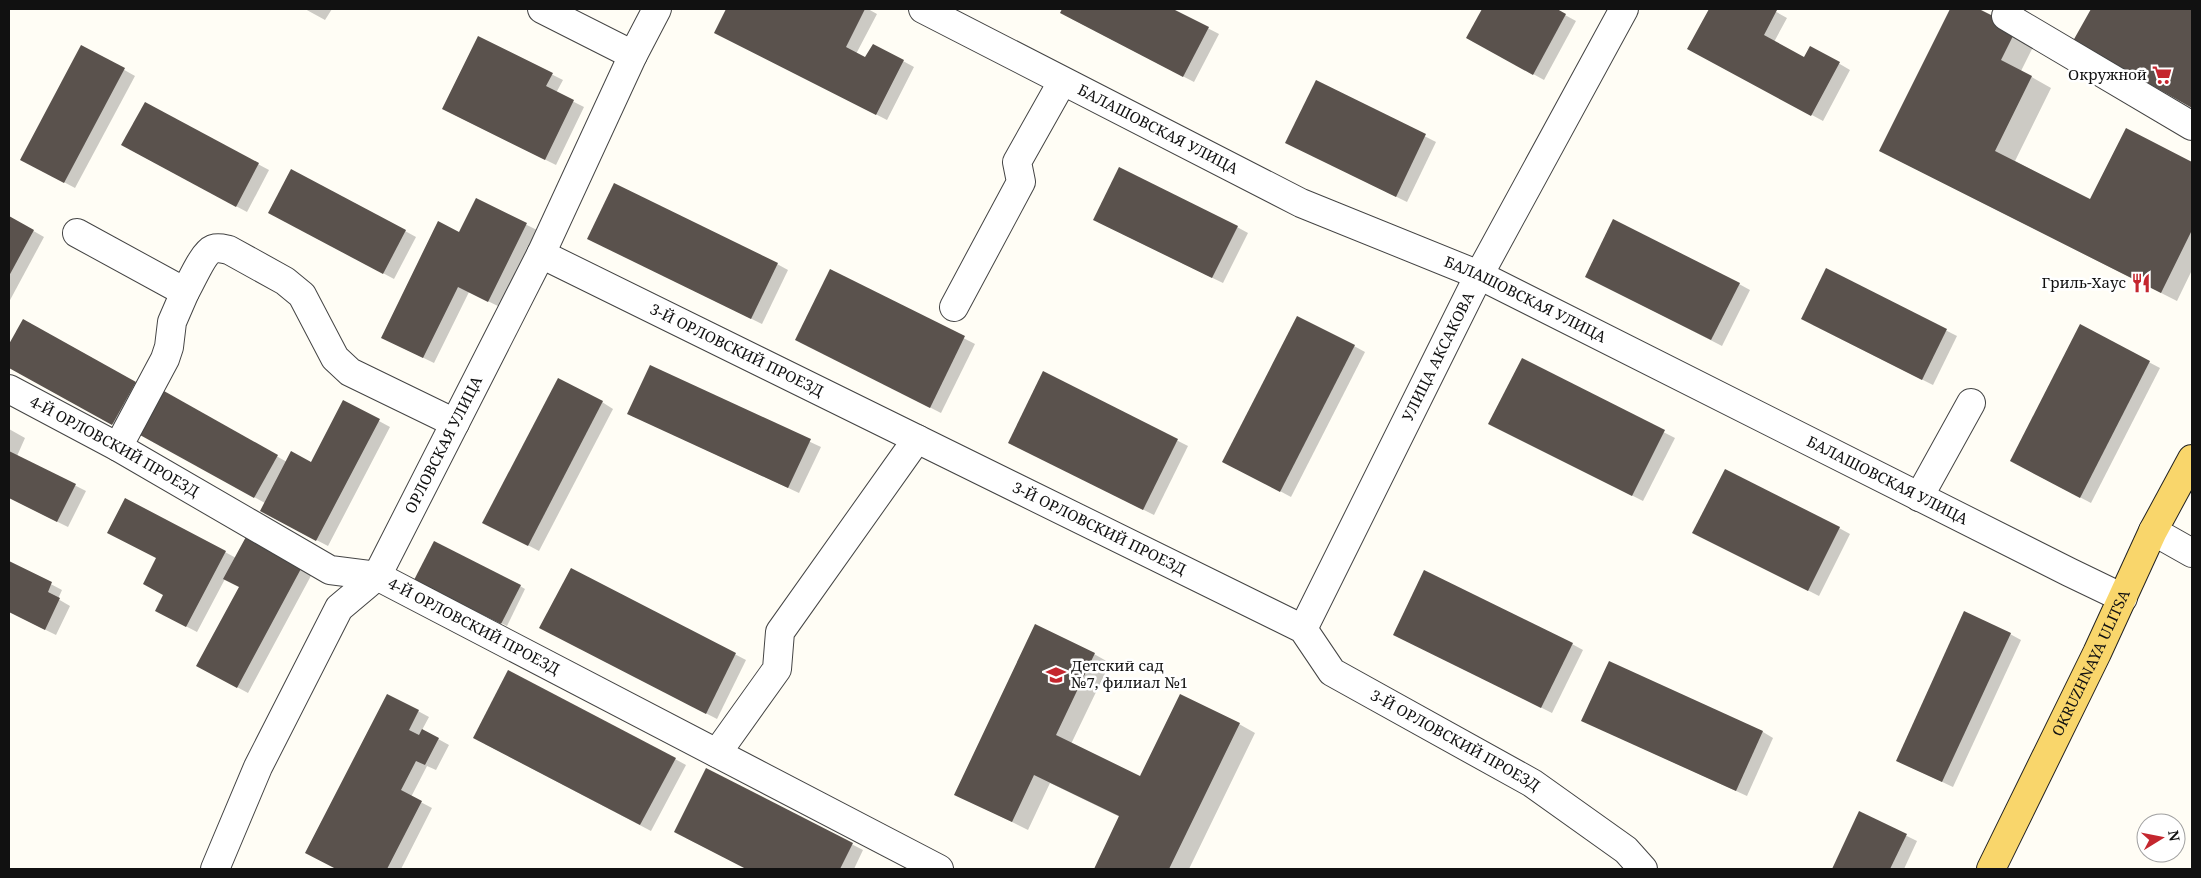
<svg xmlns="http://www.w3.org/2000/svg" width="2201" height="878" font-family="'Noto Serif',serif">
<style>
.shadow{fill:#0003}
.building{fill:#5a524d}
.lines{fill:none;stroke-linecap:round;stroke-linejoin:round}
.minor-casing{stroke:#444;stroke-width:30}
.major-casing{stroke:#222;stroke-width:30}
.minor{stroke:#fff;stroke-width:28}
.major{stroke:#f9d66b;stroke-width:28}
.labels{text-anchor:middle;stroke-width:5;stroke-linejoin:round;paint-order:stroke}
.poi-label{font-size:15px;fill:#111;stroke:#fff;text-anchor:end}
.street-label{font-size:15px;fill:#111;stroke:#fff}
</style>
<rect width="100%" height="100%" fill="#fffdf5"/>
<g class="shadow">
<polygon points="305,9 332,9 325,20"/>
<polygon points="728,9 868,9 877,14 856,54 866,59 903,61 914,67 887,120 716,32"/>
<polygon points="1064,9 1171,9 1219,34 1194,82 1072,19 1062,13"/>
<polygon points="1484,9 1554,9 1576,21 1544,80 1468,38"/>
<polygon points="1710,9 1771,9 1787,18 1774,42 1804,59 1811,47 1850,70 1823,121 1689,48"/>
<polygon points="1952,9 1976,9 2036,41 2021,71 2051,88 2015,161 2091,201 2126,130 2192,164 2192,270 2177,301 1880,151"/>
<polygon points="2092,9 2192,9 2192,107 2075,41"/>
<polygon points="479,38 563,80 556,93 584,107 556,165 455,115"/>
<polygon points="82,46 135,76 75,188 32,165"/>
<polygon points="1316,81 1436,142 1407,202 1297,148"/>
<polygon points="145,103 269,170 247,212 133,151"/>
<polygon points="476,200 537,230 500,307 469,292 434,363 393,343 460,233"/>
<polygon points="9,217 44,237 9,302"/>
<polygon points="280,218 405,231 416,237 394,279"/>
<polygon points="1106,226 1237,227 1248,233 1223,283"/>
<polygon points="599,244 777,264 788,270 762,324"/>
<polygon points="831,270 975,344 941,413 807,345"/>
<polygon points="1827,270 1957,336 1933,385 1813,325"/>
<polygon points="1597,282 1739,284 1750,290 1722,346"/>
<polygon points="23,320 146,389 124,430 9,367 9,346"/>
<polygon points="2080,326 2160,368 2091,503 2022,467"/>
<polygon points="1354,346 1365,352 1291,497 1235,467"/>
<polygon points="1522,360 1675,438 1643,501 1500,429"/>
<polygon points="650,367 821,447 799,493 629,414"/>
<polygon points="1044,373 1188,446 1154,515 1020,448"/>
<polygon points="164,393 287,462 311,464 344,402 390,427 328,546 272,517 265,503 142,435"/>
<polygon points="602,402 613,409 539,551 495,528"/>
<polygon points="9,429 25,438 17,456 86,491 68,527 9,498"/>
<polygon points="1839,528 1850,534 1819,596 1704,538"/>
<polygon points="247,537 313,572 248,693 209,672 240,587 225,579 197,632 168,617 225,552 236,558"/>
<polygon points="9,562 62,590 58,599 70,606 56,635 9,612"/>
<polygon points="571,569 746,660 717,719 552,634"/>
<polygon points="421,582 520,586 525,589 507,626"/>
<polygon points="2010,634 2021,640 1953,787 1908,766"/>
<polygon points="1405,640 1572,644 1583,650 1552,713"/>
<polygon points="1094,654 1110,663 1071,744 1141,778 1239,724 1255,733 1189,869 1096,869 1120,817 1050,783 1028,830 956,794"/>
<polygon points="418,711 429,717 422,730 449,745 436,770 427,766 411,797 432,808 401,869 337,869 318,859"/>
<polygon points="1583,721 1763,732 1773,738 1747,796"/>
<polygon points="485,744 675,759 686,765 651,831"/>
<polygon points="707,770 863,850 854,869 748,869 686,838"/>
<polygon points="1860,813 1917,841 1904,869 1833,869"/>
</g>
<g class="building">
<polygon points="726,9 865,9 846,47 865,57 873,44 904,60 876,115 714,33"/>
<polygon points="1062,9 1173,9 1209,27 1183,77 1060,13"/>
<polygon points="1482,9 1557,9 1566,14 1533,75 1466,38"/>
<polygon points="1709,9 1773,9 1777,10 1764,35 1804,57 1810,46 1840,62 1811,116 1687,49"/>
<polygon points="1950,9 1979,9 2017,28 2001,60 2032,76 1995,151 2090,199 2126,128 2192,162 2192,230 2161,293 1879,151"/>
<polygon points="2091,9 2192,9 2192,108 2073,41"/>
<polygon points="478,36 553,73 546,86 574,100 545,160 442,109"/>
<polygon points="81,45 125,68 64,183 20,160"/>
<polygon points="1316,80 1426,134 1396,197 1285,143"/>
<polygon points="145,102 259,163 236,207 121,145"/>
<polygon points="1119,167 1238,226 1212,278 1093,220"/>
<polygon points="291,169 406,230 383,274 268,213"/>
<polygon points="614,183 778,263 751,319 587,239"/>
<polygon points="476,198 527,223 488,302 458,287 423,358 381,338 438,221 459,232"/>
<polygon points="9,216 34,230 9,276"/>
<polygon points="1613,219 1740,283 1711,340 1585,277"/>
<polygon points="1826,268 1947,329 1922,380 1801,319"/>
<polygon points="830,269 965,336 930,408 795,340"/>
<polygon points="1297,316 1355,345 1280,492 1222,462"/>
<polygon points="23,319 136,382 112,425 9,368 9,344"/>
<polygon points="2080,324 2150,361 2080,498 2010,461"/>
<polygon points="1522,358 1665,430 1632,496 1488,424"/>
<polygon points="650,365 811,439 788,488 627,414"/>
<polygon points="1043,371 1178,439 1143,510 1008,443"/>
<polygon points="558,378 603,401 528,546 482,523"/>
<polygon points="164,391 278,455 254,498 140,435"/>
<polygon points="343,400 380,419 316,541 260,511 291,451 311,462"/>
<polygon points="9,451 76,484 57,522 9,498"/>
<polygon points="1725,469 1840,527 1808,591 1692,533"/>
<polygon points="125,498 226,551 186,627 155,611 163,595 143,584 156,558 107,533"/>
<polygon points="247,535 303,565 237,688 196,666 239,587 223,579"/>
<polygon points="434,541 521,585 501,624 414,580"/>
<polygon points="9,561 52,582 48,592 60,598 45,630 9,612"/>
<polygon points="571,568 736,653 706,714 539,628"/>
<polygon points="1424,570 1573,643 1541,708 1393,635"/>
<polygon points="1964,611 2011,633 1942,782 1896,761"/>
<polygon points="1035,624 1095,653 1056,735 1140,776 1180,694 1240,723 1169,869 1094,869 1119,816 1034,775 1012,822 954,795"/>
<polygon points="1609,661 1763,731 1736,791 1581,721"/>
<polygon points="508,670 676,758 640,825 473,738"/>
<polygon points="387,694 419,710 409,730 419,735 422,729 439,738 425,765 416,761 401,790 422,801 387,869 336,869 305,853"/>
<polygon points="706,768 853,843 840,869 746,869 674,832"/>
<polygon points="1859,811 1907,834 1890,869 1832,869"/>
</g>
<g class="lines">
<defs>
<g id="minor">
<polyline points="542,9 633,55"/>
<path id="s1" d="M 923,9 L 1301,203 L 1479,275 L 2069,572 L 2123,598"/>
<polyline points="2010,9 2006,16 2192,126"/>
<path d="M 77,233 L 185,292 C 191,282 203,253 213,249 C 219,247 224,249 229,250 L 285,281 L 302,295 L 335,358 L 350,372 L 455,423"/>
<path id="s2" d="M 541,254 L 1303,629 L 1332,672 L 1532,783 L 1626,850 L 1643,869"/>
<polyline points="954,307 1021,182 1017,162 1062,82"/>
<path id="s3" d="M 9,389 L 118,447 L 330,570 L 377,576 L 939,869"/>
<polyline points="118,447 165,359 169,347 172,322 185,292"/>
<polyline points="1919,497 1971,403"/>
<polyline points="2153,531 2192,553"/>
<path id="s4" d="M 1303,629 L 1479,275 L 1624,9"/>
<polyline points="717,753 777,669 780,632 917,439"/>
<path id="s5" d="M 215,869 L 258,767 L 339,608 L 377,576 L 541,254 L 633,55 L 657,9"/>
</g>
<g id="major">
<path id="s6" d="M 1991,869 L 2097,653 L 2153,531 L 2192,459"/>
</g>
</defs>
<use href="#minor" class="minor-casing"/>
<use href="#major" class="major-casing"/>
<use href="#minor" class="minor"/>
<use href="#major" class="major"/>
</g>
<defs>
<symbol id="supermarket-bare" viewBox="-9 -9 18 18"><path d="M-6-5.5h2.5l.6 2H6L4.5 2H-2.5L-4.4-4H-6ZM-1.5 3.2a1.3 1.3 0 1 0 .1 0ZM3 3.2a1.3 1.3 0 1 0 .1 0Z" fill="#c4262e" stroke="#fff" stroke-width="2.5" paint-order="stroke"/></symbol>
<symbol id="restaurant-bare" viewBox="-9 -9 18 18"><path d="M-5-6h1v4h1v-4h1v4h1v-4h1v5L-1.5 .5V6h-2V.5L-5-1ZM5-6V6H3V1.5H1.5Q1.5-4 5-6Z" fill="#c4262e" stroke="#fff" stroke-width="2.5" paint-order="stroke"/></symbol>
<symbol id="school-bare" viewBox="-9 -9 18 18"><path d="M0-5L7-2L0 1L-7-2ZM-4 1L0 2.5L4 1V4Q0 6-4 4Z" fill="#c4262e" stroke="#fff" stroke-width="2.5" paint-order="stroke"/></symbol>
</defs>
<g fill-rule="evenodd">
<use href="#supermarket-bare" x="2148" y="61" width="28" height="28"/>
<use href="#restaurant-bare" x="2127" y="269" width="28" height="28"/>
<use href="#school-bare" x="1042" y="661" width="28" height="28"/>
</g>
<g class="labels">
<g class="poi-label">
<text x="2147" y="80">Окружной</text>
<text x="2126" y="288">Гриль-Хаус</text>
<text x="1071" y="671" text-anchor="start">Детский сад<tspan x="1071" dy="17">№7, филиал №1</tspan></text>
</g>
<g class="street-label">
<text dy="5" stroke="none"><textPath href="#s1" startOffset="264">БАЛАШОВСКАЯ УЛИЦА</textPath></text>
<text dy="5" stroke="none"><textPath href="#s1" startOffset="669">БАЛАШОВСКАЯ УЛИЦА</textPath></text>
<text dy="5" stroke="none"><textPath href="#s2" startOffset="218">3-Й ОРЛОВСКИЙ ПРОЕЗД</textPath></text>
<text dy="5" stroke="none"><textPath href="#s4" startOffset="304">УЛИЦА АКСАКОВА</textPath></text>
<text dy="5" stroke="none"><textPath href="#s5" startOffset="486">ОРЛОВСКАЯ УЛИЦА</textPath></text>
<text dy="5" stroke="none"><textPath href="#s3" startOffset="120">4-Й ОРЛОВСКИЙ ПРОЕЗД</textPath></text>
<text dy="5" stroke="none"><textPath href="#s1" startOffset="1074">БАЛАШОВСКАЯ УЛИЦА</textPath></text>
<text dy="5" stroke="none"><textPath href="#s2" startOffset="622">3-Й ОРЛОВСКИЙ ПРОЕЗД</textPath></text>
<text dy="5" stroke="none"><textPath href="#s3" startOffset="525">4-Й ОРЛОВСКИЙ ПРОЕЗД</textPath></text>
<text dy="5" stroke="none"><textPath href="#s6" startOffset="229">OKRUZHNAYA ULITSA</textPath></text>
<text dy="5" stroke="none"><textPath href="#s2" startOffset="1042">3-Й ОРЛОВСКИЙ ПРОЕЗД</textPath></text>
</g>
</g>
<rect width="2201" height="878" fill="none" stroke="#111111" stroke-width="20"/>
<g transform="translate(2161 838) rotate(80)"><circle r="24" fill="#ffffff" stroke="#a0a0a0"/>
<path d="M0-4L9 19L0 12L-9 19Z" fill="#c4262e"/>
<text y="-8" font-size="14" font-weight="bold" text-anchor="middle" fill="#111111">N</text>
</g>
</svg>
